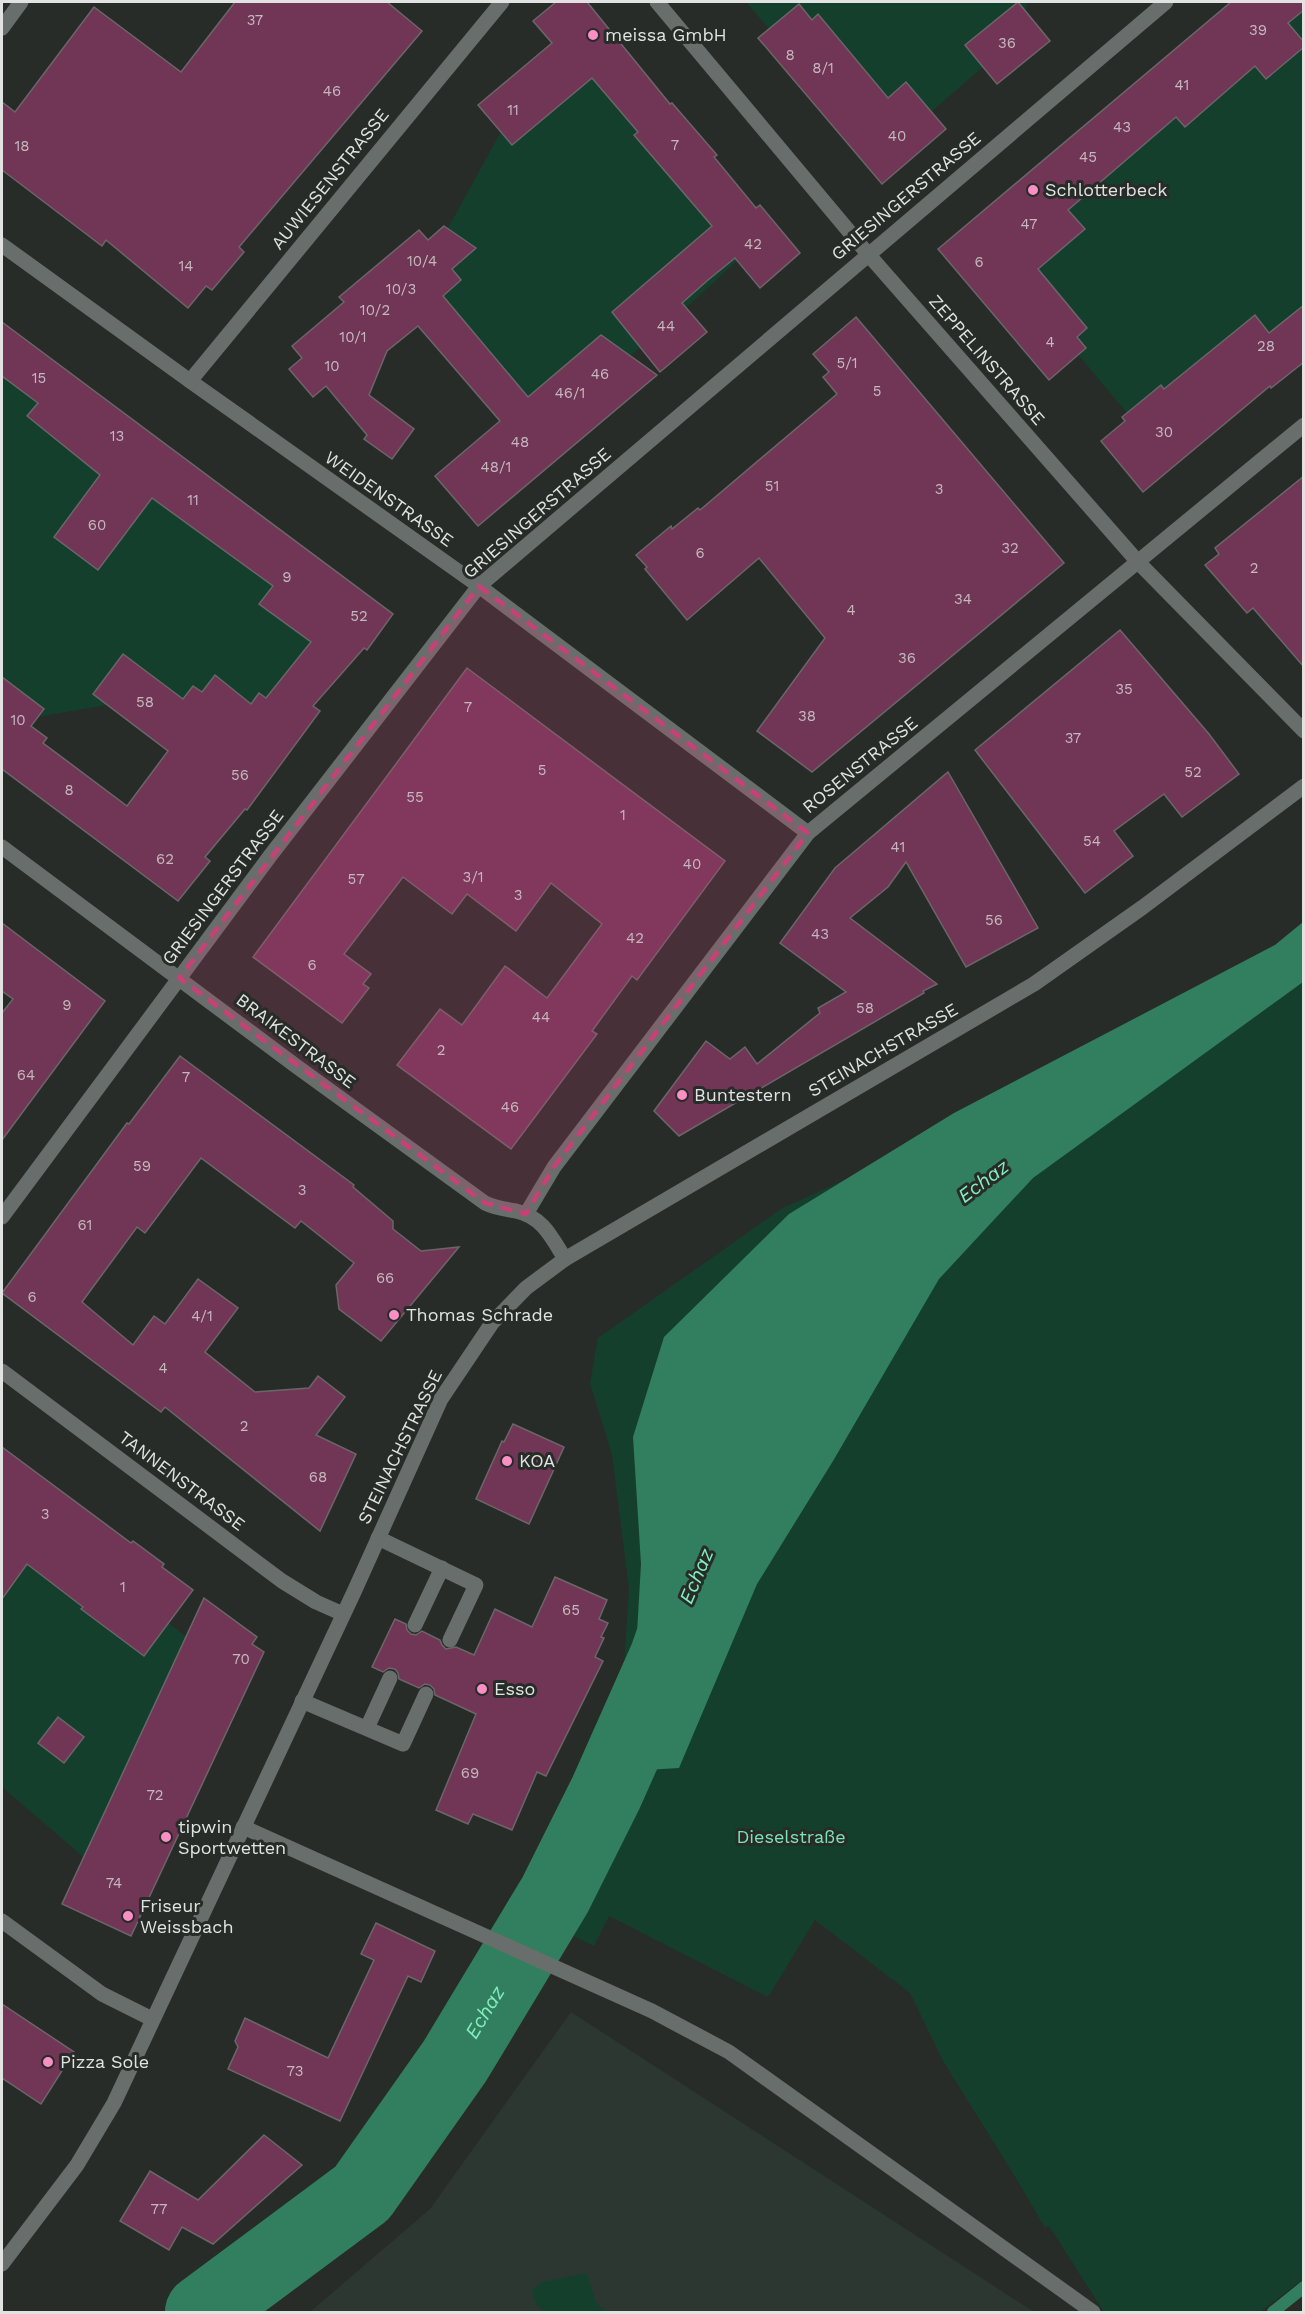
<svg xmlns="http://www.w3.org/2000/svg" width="1305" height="2314" font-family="'Work Sans',sans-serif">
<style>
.built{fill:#2c3732}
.green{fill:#143f2d}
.water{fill:#327f5f}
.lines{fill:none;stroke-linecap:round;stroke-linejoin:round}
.stream{stroke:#327f5f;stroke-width:12}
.river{stroke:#327f5f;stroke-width:74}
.building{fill:#713655;stroke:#6c6668;stroke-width:1.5}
.lane{stroke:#686e6b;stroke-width:15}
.street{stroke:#686e6b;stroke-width:15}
.secondary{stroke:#686e6b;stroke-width:15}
.marked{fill:#c84176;fill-opacity:0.2;stroke:#c84176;stroke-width:4.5;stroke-dasharray:12 8;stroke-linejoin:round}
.poi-dot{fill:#fb8fc5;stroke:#272c29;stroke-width:2}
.labels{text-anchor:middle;stroke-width:6;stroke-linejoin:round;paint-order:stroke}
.number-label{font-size:15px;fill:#c4b8be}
.poi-label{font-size:18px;fill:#e0e3e1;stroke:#272c29;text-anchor:start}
.street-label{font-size:18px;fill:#e0e3e1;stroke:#272c29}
.park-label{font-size:18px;fill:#79e5b5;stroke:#272c29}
.water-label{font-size:20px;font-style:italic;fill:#82eebe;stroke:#272c29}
</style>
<rect width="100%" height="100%" fill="#272c29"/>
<polygon class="built" points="571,2012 1034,2312 310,2312 430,2209"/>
<g class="green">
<polygon points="746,2 1028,2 1019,36 880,156"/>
<polygon points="1277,2 1303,2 1303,327 1158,450 987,246"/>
<polygon points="580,35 750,249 666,326 523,445 427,266 513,110"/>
<polygon points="2,351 359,616 282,713 142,699 2,723"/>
<polygon points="1303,946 1303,2279 1260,2312 1104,2312 1049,2226 1045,2228 1016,2178 943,2061 910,1993 815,1920 768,1997 609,1916 594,1946 546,1923 610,1794 622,1696 629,1588 612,1455 590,1383 598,1338 781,1209 1066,1078"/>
<polygon points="45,1514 122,1587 225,1667 114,1883 2,1787 2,1547"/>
<polygon points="587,2273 596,2303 607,2312 547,2312 536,2305 532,2290 542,2282"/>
</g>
<polygon class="water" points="1303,922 1303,982 1033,1178 939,1279 833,1461 757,1584 679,1768 629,1771 641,1564 633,1437 664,1337 789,1214 954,1113 1275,945"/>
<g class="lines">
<polyline class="stream" points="1273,2312 1304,2287"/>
<path class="river" id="s1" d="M 202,2312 L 362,2193 L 455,2061 L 555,1895 L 606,1793 L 666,1658 L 672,1641"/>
</g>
<g class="building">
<polygon points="235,2 387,2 422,31 239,247 244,252 212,290 206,286 188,308 106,240 102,246 2,170 2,102 15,112 94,7 181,72"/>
<polygon points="556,2 587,2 670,104 672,103 717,155 714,157 756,208 760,205 800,253 760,288 735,258 708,280 682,303 707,332 660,372 612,312 712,226 634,135 638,132 592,78 512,145 478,105 552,43 533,21"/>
<polygon points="1018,2 1050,41 997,84 965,45"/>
<polygon points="1231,2 1304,2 1304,10 1288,23 1304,42 1304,47 1266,79 1255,66 1185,127 1176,117 1068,210 1085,229 1038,269 1087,328 1077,337 1086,348 1049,380 938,249"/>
<polygon points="799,4 812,20 818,14 888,98 906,82 946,129 882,184 758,38"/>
<polygon points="444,226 476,248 452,269 461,280 443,296 528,397 601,335 657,375 478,526 435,476 500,421 418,326 387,351 369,395 414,429 392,459 364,439 367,435 326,386 313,397 289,369 302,358 292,346 344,302 339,297 419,230 428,240"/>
<polygon points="1304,305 1304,362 1271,388 1270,386 1143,492 1101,441 1125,421 1122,417 1161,385 1164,389 1255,315 1269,333"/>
<polygon points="856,317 1064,563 812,772 757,731 825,638 759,558 687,620 645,569 647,567 636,555 671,526 672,529 698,508 700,510 837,394 823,377 829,372 813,354"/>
<polygon points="2,322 393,614 367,650 364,648 313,706 320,711 247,810 245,809 205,857 210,861 178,901 2,769 2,677 44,709 31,726 47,738 43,743 127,806 168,751 93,694 123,654 183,699 193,686 202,692 215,675 251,704 259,693 266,698 311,642 259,604 273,586 152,498 98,570 54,537 100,475 27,416 38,403 2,376"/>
<polygon points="1304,476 1304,667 1253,608 1247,613 1205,565 1219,554 1215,548"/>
<polygon points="1120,630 1209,734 1239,774 1182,817 1164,794 1114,831 1133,856 1085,893 975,750"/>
<polygon points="467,668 725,861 637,980 632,976 592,1031 597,1034 511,1149 397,1065 440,1009 462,1025 505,966 547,998 602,924 551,883 516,931 467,894 452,914 403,877 344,954 371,974 363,984 369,988 342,1023 253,957"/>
<polygon points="948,772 1038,928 966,967 906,862 888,887 850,918 937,984 923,991 924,993 679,1136 654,1111 706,1041 730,1059 745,1047 757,1064 820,1013 818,1008 846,992 780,943 835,868"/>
<polygon points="2,923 105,1001 2,1140 2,1013 13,999 2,991"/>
<polygon points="180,1056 354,1185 353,1187 393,1221 393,1229 421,1251 459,1247 381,1341 339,1309 336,1285 354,1263 301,1221 295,1228 201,1158 145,1233 137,1227 82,1302 133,1345 154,1316 165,1324 198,1279 238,1308 205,1352 255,1392 309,1388 318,1376 345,1397 316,1435 356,1454 320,1531 165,1407 161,1412 2,1293 127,1123 129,1124"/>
<polygon points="513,1424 564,1447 529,1524 476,1499 502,1441 504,1442"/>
<polygon points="2,1447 131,1543 133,1541 164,1564 162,1567 193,1590 144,1656 81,1609 83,1607 27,1564 2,1599"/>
<polygon points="555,1577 607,1600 599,1619 608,1623 601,1637 604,1638 595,1657 603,1661 546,1776 537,1772 512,1830 473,1814 468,1824 436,1810 476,1714 435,1695 434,1689 430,1685 425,1684 419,1688 399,1679 398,1673 395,1669 389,1668 383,1672 372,1667 395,1619 406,1624 407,1630 411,1634 416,1635 422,1631 440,1640 442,1645 446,1649 456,1647 474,1655 495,1609 532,1627"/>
<polygon points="204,1598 257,1637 252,1644 264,1652 131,1936 62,1904"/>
<polygon points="58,1717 84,1737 64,1763 38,1743"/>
<polygon points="376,1923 435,1951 421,1982 408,1976 340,2121 228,2069 238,2047 235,2041 245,2018 328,2058 374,1960 361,1954"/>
<polygon points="2,2004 74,2052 41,2104 2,2078"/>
<polygon points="264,2135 302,2165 213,2244 182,2227 169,2250 120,2221 150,2171 198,2200"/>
</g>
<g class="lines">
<g class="lane">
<polyline points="378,1538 476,1585 450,1640"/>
<polyline points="415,1625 442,1568"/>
<polyline points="302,1701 403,1744 426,1694"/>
<polyline points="367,1728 390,1678"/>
</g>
<g class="street">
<polyline points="657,2 868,254 1138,562 1304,731"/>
<polyline points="2,28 21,2"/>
<polyline points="2,245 190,381 479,586 808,833"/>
<polyline points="190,381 502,2"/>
<path d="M 2,847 L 296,1066 L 485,1203 C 495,1208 505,1209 516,1211 C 543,1217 552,1238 565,1259"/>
<polyline points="526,1214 554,1167 808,833 1304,425"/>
<polyline points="2,1217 270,856 479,586 1166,2"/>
<polyline points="2,1371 282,1581 316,1602 343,1614"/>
<polyline points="243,1827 652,2011 729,2052 1093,2312"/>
<polyline points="2,1921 102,1994 152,2019"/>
</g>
<polyline class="secondary" points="2,2264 77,2165 114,2103 354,1592 441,1399 492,1323 526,1288 565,1259 1034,984 1143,907 1304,786"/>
</g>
<path class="marked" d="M 479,586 L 808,833 L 554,1167 L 526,1214 L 485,1203 L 179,978 Z"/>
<g class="poi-dot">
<circle cx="593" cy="35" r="6"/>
<circle cx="1033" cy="190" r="6"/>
<circle cx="682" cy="1095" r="6"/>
<circle cx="394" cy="1315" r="6"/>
<circle cx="507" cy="1461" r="6"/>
<circle cx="482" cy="1689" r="6"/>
<circle cx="166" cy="1837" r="6"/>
<circle cx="128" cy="1916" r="6"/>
<circle cx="48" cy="2062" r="6"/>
</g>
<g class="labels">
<g class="number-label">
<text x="255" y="25">37</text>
<text x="1258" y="35">39</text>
<text x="1007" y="48">36</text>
<text x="790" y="60">8</text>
<text x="823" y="73">8/1</text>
<text x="1182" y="90">41</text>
<text x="332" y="96">46</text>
<text x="513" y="115">11</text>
<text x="1122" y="132">43</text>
<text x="897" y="141">40</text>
<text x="675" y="150">7</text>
<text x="22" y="151">18</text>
<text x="1088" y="162">45</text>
<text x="1029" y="229">47</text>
<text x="753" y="249">42</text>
<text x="422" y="266">10/4</text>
<text x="979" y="267">6</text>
<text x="186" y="271">14</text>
<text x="401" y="294">10/3</text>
<text x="375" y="315">10/2</text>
<text x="666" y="331">44</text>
<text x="353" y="342">10/1</text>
<text x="1050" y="347">4</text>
<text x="1266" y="351">28</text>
<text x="847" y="368">5/1</text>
<text x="332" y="371">10</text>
<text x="600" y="379">46</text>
<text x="39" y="383">15</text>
<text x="877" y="396">5</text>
<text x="570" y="398">46/1</text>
<text x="1164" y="437">30</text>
<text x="117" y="441">13</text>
<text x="520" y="447">48</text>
<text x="496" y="472">48/1</text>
<text x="772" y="491">51</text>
<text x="939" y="494">3</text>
<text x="193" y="505">11</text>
<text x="97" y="530">60</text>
<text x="1010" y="553">32</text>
<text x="700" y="558">6</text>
<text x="1254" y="573">2</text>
<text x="287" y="582">9</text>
<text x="963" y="604">34</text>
<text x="851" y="615">4</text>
<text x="359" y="621">52</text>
<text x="907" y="663">36</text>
<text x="1124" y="694">35</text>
<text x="145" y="707">58</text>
<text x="468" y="712">7</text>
<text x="807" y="721">38</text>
<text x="18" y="725">10</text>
<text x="1073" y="743">37</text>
<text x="542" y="775">5</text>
<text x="1193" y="777">52</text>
<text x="240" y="780">56</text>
<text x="69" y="795">8</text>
<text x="415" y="802">55</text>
<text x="623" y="820">1</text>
<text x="1092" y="846">54</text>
<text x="898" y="852">41</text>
<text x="165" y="864">62</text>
<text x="692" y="869">40</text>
<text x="473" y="882">3/1</text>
<text x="356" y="884">57</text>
<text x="518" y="900">3</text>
<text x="994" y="925">56</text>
<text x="820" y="939">43</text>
<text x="635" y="943">42</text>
<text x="312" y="970">6</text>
<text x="67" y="1010">9</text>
<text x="865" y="1013">58</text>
<text x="541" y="1022">44</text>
<text x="441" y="1055">2</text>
<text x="26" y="1080">64</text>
<text x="186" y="1082">7</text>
<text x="510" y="1112">46</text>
<text x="142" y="1171">59</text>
<text x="302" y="1195">3</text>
<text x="85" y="1230">61</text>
<text x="385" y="1283">66</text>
<text x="32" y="1302">6</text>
<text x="202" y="1321">4/1</text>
<text x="163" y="1373">4</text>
<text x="244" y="1431">2</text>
<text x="318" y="1482">68</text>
<text x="45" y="1519">3</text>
<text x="123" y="1592">1</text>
<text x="571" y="1615">65</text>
<text x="241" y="1664">70</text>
<text x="470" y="1778">69</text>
<text x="155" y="1800">72</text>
<text x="114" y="1888">74</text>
<text x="295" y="2076">73</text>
<text x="159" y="2214">77</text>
</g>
<g class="poi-label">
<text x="605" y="41">meissa GmbH</text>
<text x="1045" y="196">Schlotterbeck</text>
<text x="694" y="1101">Buntestern</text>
<text x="406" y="1321">Thomas Schrade</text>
<text x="519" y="1467">KOA</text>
<text x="494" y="1695">Esso</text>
<text x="178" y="1833">tipwin<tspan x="178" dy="21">Sportwetten</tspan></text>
<text x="140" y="1912">Friseur<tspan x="140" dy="21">Weissbach</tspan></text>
<text x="60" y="2068">Pizza Sole</text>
</g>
<g class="street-label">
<text transform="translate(330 179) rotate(-51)" y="6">AUWIESENSTRASSE</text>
<text transform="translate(906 196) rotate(-40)" y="6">GRIESINGERSTRASSE</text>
<text transform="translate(987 360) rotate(49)" y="6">ZEPPELINSTRASSE</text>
<text transform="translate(389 499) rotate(35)" y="6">WEIDENSTRASSE</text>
<text transform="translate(537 513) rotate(-41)" y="6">GRIESINGERSTRASSE</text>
<text transform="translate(860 765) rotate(-39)" y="6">ROSENSTRASSE</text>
<text transform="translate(223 887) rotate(-53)" y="6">GRIESINGERSTRASSE</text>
<text transform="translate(296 1041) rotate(37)" y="6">BRAIKESTRASSE</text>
<text transform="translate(883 1050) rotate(-30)" y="6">STEINACHSTRASSE</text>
<text transform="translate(400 1447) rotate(-64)" y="6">STEINACHSTRASSE</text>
<text transform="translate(182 1481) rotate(37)" y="6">TANNENSTRASSE</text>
</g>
<g class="park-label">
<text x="791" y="1843">Dieselstraße</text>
</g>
<g class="water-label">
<text transform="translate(983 1181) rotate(-37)" y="7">Echaz</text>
<text transform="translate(696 1576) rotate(-67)" y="7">Echaz</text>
<text dy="7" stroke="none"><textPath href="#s1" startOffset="418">Echaz</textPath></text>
</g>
</g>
<rect width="1305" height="2314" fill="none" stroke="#e0e3e1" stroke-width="6"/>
</svg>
